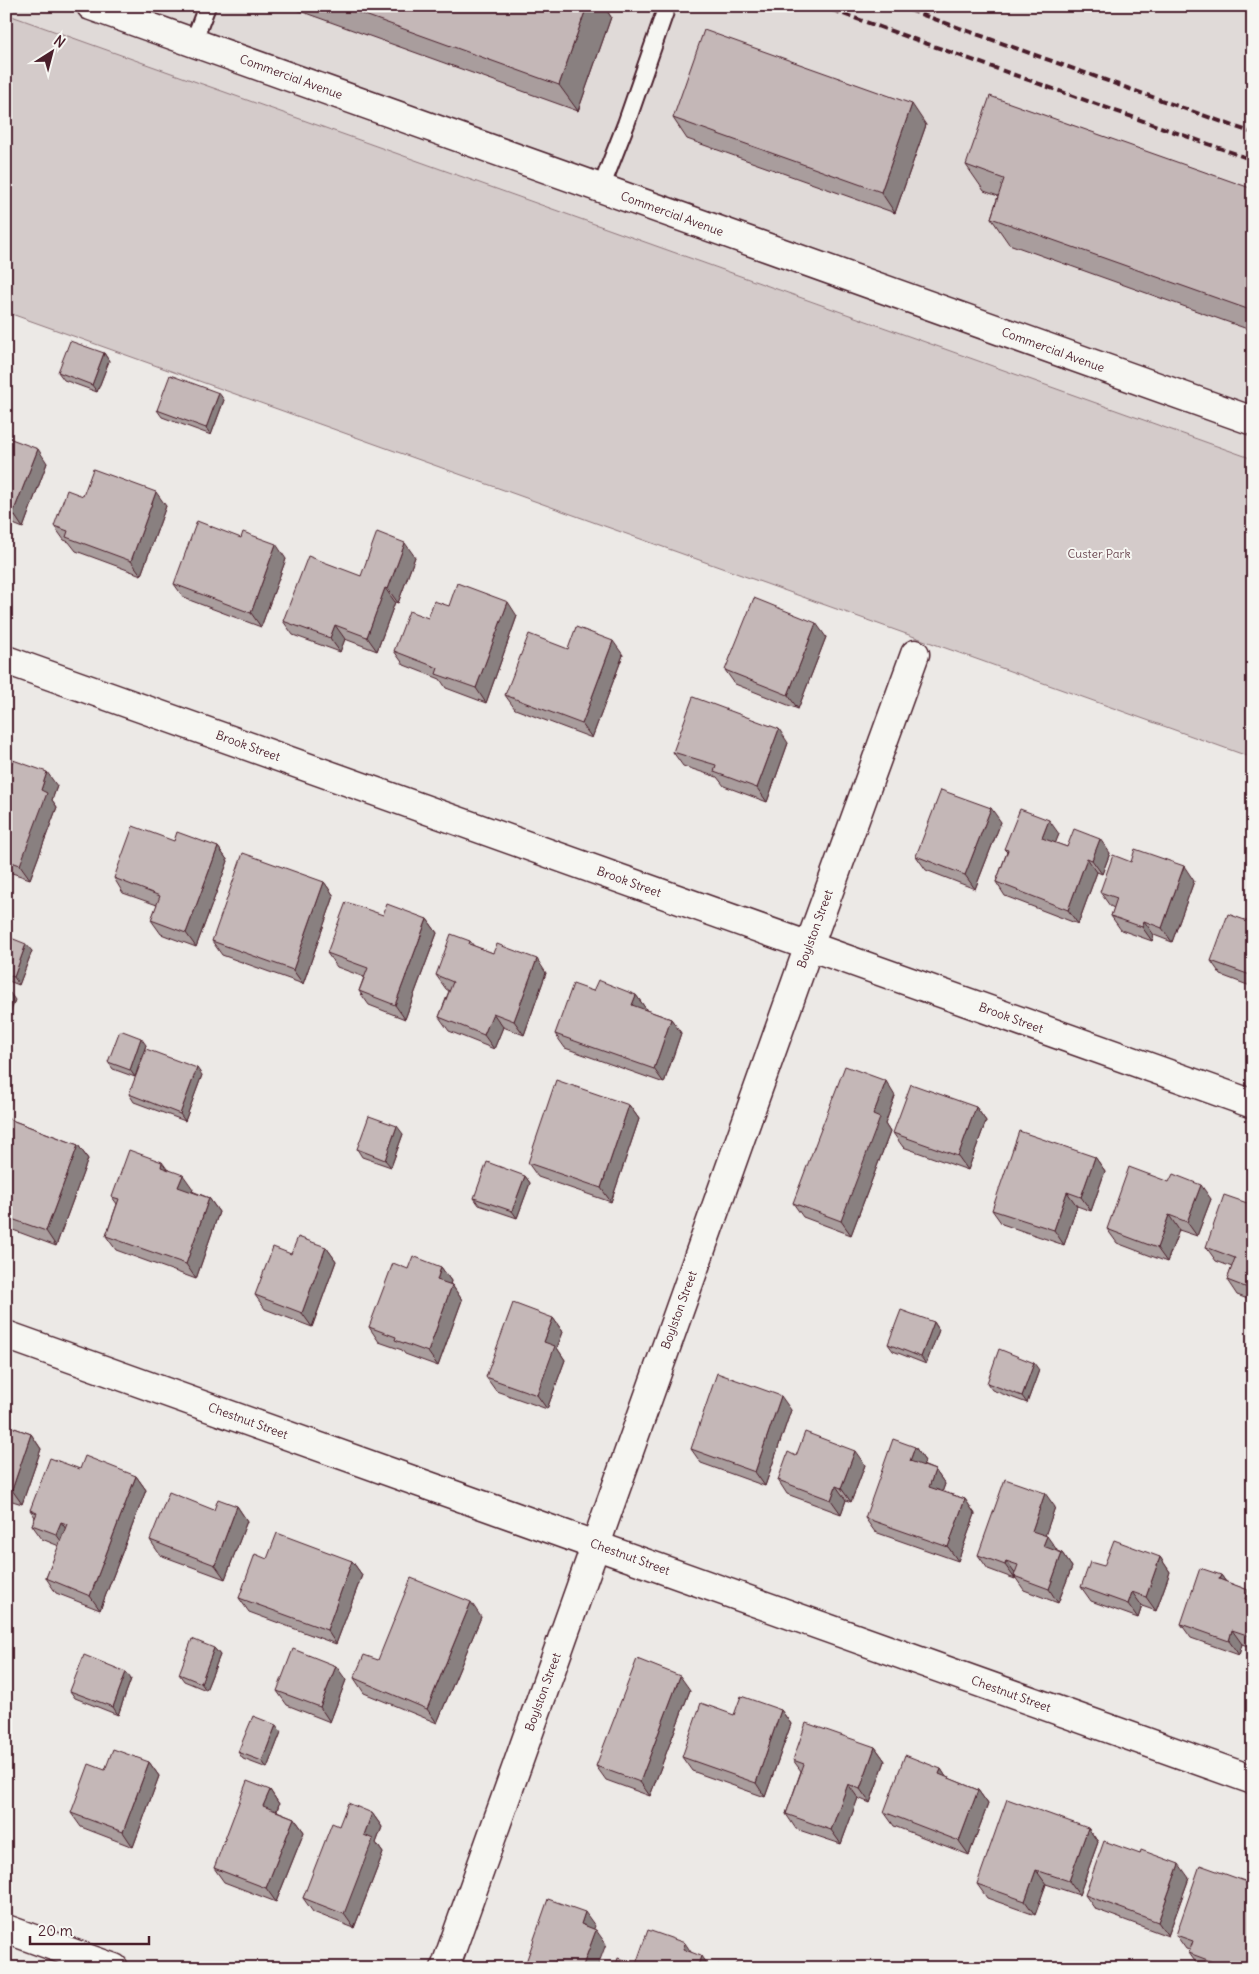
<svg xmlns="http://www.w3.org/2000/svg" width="1259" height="1974" font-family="Delius,sans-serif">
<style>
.built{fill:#e0dad8}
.green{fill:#d4cbca;stroke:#8f757a}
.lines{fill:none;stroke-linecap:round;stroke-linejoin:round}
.lane-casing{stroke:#4a1f2b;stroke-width:20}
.street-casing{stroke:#4a1f2b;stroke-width:31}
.secondary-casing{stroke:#4a1f2b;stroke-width:31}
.lane{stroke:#f6f6f2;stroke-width:16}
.street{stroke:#f6f6f2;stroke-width:28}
.secondary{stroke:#f6f6f2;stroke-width:28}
.rail{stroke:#4a1f2b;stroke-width:4;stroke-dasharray:8 4;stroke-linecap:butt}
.wall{fill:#a99d9d;stroke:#4a1f2b}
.shaded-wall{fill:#898080;stroke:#4a1f2b}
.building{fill:#c4b7b7;stroke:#4a1f2b}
.labels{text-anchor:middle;stroke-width:4;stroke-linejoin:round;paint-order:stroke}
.street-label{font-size:12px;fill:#4a1f2b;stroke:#f6f6f2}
.park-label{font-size:12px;fill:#6c4a53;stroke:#f6f6f2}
</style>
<rect width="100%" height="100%" fill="#ece9e6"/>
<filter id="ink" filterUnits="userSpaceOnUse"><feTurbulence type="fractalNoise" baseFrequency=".02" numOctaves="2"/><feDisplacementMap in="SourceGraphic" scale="10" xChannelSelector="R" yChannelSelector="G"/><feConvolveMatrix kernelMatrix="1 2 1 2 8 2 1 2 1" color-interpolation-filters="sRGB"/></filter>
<g filter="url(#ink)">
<polygon class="built" points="6,6 1253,6 1253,459 6,14"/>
<polygon class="green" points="6,14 1253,459 1253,758 6,312"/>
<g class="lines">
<defs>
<g id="lane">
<polyline points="193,43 207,6"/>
<polyline points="601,188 626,124 667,6"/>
</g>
<g id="street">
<polyline points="6,660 1253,1104"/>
<polyline points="6,1335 1253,1780"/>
<polyline points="6,1929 114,1968"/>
<polyline points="445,1968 809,946 915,654"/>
</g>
<polyline id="secondary" points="91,6 1253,421"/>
</defs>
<use href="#lane" class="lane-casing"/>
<use href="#street" class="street-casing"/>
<use href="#secondary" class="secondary-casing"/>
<use href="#lane" class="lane"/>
<use href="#street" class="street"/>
<use href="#secondary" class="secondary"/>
<g class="rail">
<polyline points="821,6 1253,160"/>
<polyline points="898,6 1253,133"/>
</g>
</g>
<g class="wall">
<polygon points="286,6 604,6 611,17 578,111"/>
<polygon points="673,118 926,125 895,213 687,139"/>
<polygon points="966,165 1253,189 1253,331 1009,244 991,218 998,196 984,191"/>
<polygon points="104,353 109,361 97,392 64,380 58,372"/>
<polygon points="224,400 211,435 162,417 157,410"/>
<polygon points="6,437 47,463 23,528 6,521"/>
<polygon points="83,496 166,506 141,575 76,551 69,542 64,540 54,526"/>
<polygon points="415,557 398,603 395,602 377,651 345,639 340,652 293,635 283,621 361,576"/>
<polygon points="286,559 261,627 184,598 174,584"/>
<polygon points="449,606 517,616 486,703 446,688 440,679 404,665 394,651 428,618"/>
<polygon points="826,637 798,709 735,684 725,670"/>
<polygon points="568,649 623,655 592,738 515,709 505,695"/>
<polygon points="788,743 767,802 724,786 717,777 683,766 673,752"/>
<polygon points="6,777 57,786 52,800 57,807 30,879 6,871"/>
<polygon points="1001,822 975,889 926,870 916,856"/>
<polygon points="1059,834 1055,843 1067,847 1110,853 1102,874 1097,872 1078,924 1005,896 996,882 1007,852 1004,849"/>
<polygon points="174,841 218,847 228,861 196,947 161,934 151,920 157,905 123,893 114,878"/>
<polygon points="1131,862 1194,881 1172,942 1154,935 1152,941 1121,930 1111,916 1114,908 1110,906 1100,892"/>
<polygon points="324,882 334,896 303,984 222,955 212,941"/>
<polygon points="383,915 427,919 437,933 405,1019 369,1005 359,991 364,977 337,967 327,953"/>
<polygon points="1253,923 1253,987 1221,975 1211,961"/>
<polygon points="6,936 32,951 19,985 6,980"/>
<polygon points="470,941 474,946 546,973 524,1035 503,1027 494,1049 449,1031 439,1017 449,991 446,989 436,975"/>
<polygon points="593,991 636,995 646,1009 646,1010 671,1019 681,1033 664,1083 565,1048 555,1034"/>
<polygon points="146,1045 135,1077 113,1069 108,1062"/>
<polygon points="202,1075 185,1121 134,1102 129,1094"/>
<polygon points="895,1096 885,1124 890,1132 851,1235 803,1217 793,1203"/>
<polygon points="629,1105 639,1119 611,1202 538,1177 528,1163"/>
<polygon points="976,1107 986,1121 968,1170 903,1147 893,1133"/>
<polygon points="6,1118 78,1145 88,1159 56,1246 13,1230 6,1220 6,1208 8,1204 6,1204"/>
<polygon points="403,1134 391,1167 362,1157 357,1149"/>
<polygon points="1095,1157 1105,1171 1091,1211 1077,1206 1064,1245 1002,1224 992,1210"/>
<polygon points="168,1170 193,1189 192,1191 209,1198 219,1212 196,1279 116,1250 106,1236 117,1204 112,1197"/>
<polygon points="525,1176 530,1183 517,1218 479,1205 474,1198"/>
<polygon points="1211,1199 1197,1236 1179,1230 1167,1262 1117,1243 1107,1229"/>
<polygon points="1253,1205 1253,1301 1237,1295 1227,1280 1232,1267 1216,1261 1206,1247"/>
<polygon points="326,1247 336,1261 312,1327 265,1309 255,1295"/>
<polygon points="441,1267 451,1281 450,1285 452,1285 462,1300 438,1366 405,1354 402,1350 379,1342 369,1327 408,1269"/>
<polygon points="553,1318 563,1332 557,1348 565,1360 547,1409 496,1391 486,1377"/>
<polygon points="934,1322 939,1330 926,1364 893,1351 888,1344"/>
<polygon points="1039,1370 1027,1403 992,1390 987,1383"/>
<polygon points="791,1410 765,1486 701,1463 691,1449"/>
<polygon points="6,1425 31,1434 41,1449 22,1504 6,1499"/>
<polygon points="915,1447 925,1461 923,1465 935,1470 945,1484 942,1492 965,1499 975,1514 958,1561 875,1532 865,1518"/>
<polygon points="796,1456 865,1465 851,1502 846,1500 841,1514 787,1494 778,1480"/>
<polygon points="80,1469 136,1476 146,1490 100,1610 56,1593 46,1578 59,1546 42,1539 32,1525 35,1517 30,1510"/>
<polygon points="237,1506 247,1521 225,1579 160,1555 150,1540 214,1510"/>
<polygon points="1055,1507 1045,1535 1057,1551 1062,1553 1072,1567 1058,1603 1024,1590 1015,1577 1015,1579 988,1569 978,1555"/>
<polygon points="1160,1557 1170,1572 1156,1611 1142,1606 1138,1618 1091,1601 1081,1587 1104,1566"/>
<polygon points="267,1559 352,1561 362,1575 336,1644 249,1612 239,1598"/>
<polygon points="1221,1575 1226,1582 1248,1590 1253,1596 1253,1648 1242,1644 1239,1655 1191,1638 1181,1624"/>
<polygon points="481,1617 437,1723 364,1693 354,1678 378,1660"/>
<polygon points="214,1648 220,1655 206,1690 184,1681 179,1674"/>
<polygon points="131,1679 118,1715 75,1698 70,1691"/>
<polygon points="346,1680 330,1722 287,1705 277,1691"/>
<polygon points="690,1690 650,1796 606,1780 596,1766"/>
<polygon points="781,1710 791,1724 765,1797 692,1771 682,1757 734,1715"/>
<polygon points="281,1732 267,1768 243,1759 238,1752"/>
<polygon points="875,1747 885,1761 870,1803 858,1798 841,1844 796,1829 786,1814 801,1771 793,1760"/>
<polygon points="149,1762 159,1776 133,1847 81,1827 71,1813 105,1770"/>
<polygon points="941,1769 946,1777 978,1790 988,1804 969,1855 894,1826 884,1812"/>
<polygon points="270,1790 279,1804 277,1811 294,1818 304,1832 276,1902 224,1882 214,1868"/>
<polygon points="372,1813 382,1827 376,1843 383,1853 354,1928 313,1912 303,1898 339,1826"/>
<polygon points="1088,1828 1098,1842 1079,1895 1046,1884 1035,1915 987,1898 977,1884"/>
<polygon points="1140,1854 1189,1878 1168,1936 1095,1909 1085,1895"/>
<polygon points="1253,1884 1253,1968 1199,1967 1189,1953 1190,1950 1186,1949 1176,1935"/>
</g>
<g class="shaded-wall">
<polygon points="587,6 604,6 611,17 578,111 559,85"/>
<polygon points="912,104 926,125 895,213 881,192"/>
<polygon points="6,320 9,325 6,333"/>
<polygon points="104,353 109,361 97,392 92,385"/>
<polygon points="219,393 224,400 211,435 206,428"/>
<polygon points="38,449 47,463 23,528 13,513"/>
<polygon points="156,492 166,506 141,575 131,561"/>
<polygon points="405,543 415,557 398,603 388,589"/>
<polygon points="276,544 286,559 261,627 251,613"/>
<polygon points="385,588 395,602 377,651 367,637"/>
<polygon points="508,602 517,616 486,703 476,688"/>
<polygon points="816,623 826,637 798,709 788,695"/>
<polygon points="335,625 345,639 340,652 330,638"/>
<polygon points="613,641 623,655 592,738 582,724"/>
<polygon points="779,729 788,743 767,802 757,788"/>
<polygon points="47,772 57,786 52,800 57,807 30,879 20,865 41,790"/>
<polygon points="991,808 1001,822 975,889 965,875"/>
<polygon points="1049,820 1059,834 1052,852 1042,838"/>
<polygon points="1100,839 1110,853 1102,874 1092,860"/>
<polygon points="218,847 228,861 196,947 186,933"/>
<polygon points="1087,858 1097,872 1078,924 1068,910"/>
<polygon points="1184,866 1194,881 1172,942 1162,928"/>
<polygon points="324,882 334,896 303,984 293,970"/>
<polygon points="427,919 437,933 405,1019 395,1005"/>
<polygon points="1144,921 1154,935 1152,941 1142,927"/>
<polygon points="26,944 32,951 19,985 14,977"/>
<polygon points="537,959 546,973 524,1035 514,1021"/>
<polygon points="10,993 15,1000 6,1026 6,1005"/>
<polygon points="636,995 646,1009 642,1019 632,1005"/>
<polygon points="493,1013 503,1027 494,1049 484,1035"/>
<polygon points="671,1019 681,1033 664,1083 654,1069"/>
<polygon points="141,1038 146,1045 135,1077 130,1070"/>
<polygon points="197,1068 202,1075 185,1121 180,1114"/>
<polygon points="886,1081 895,1096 885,1124 890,1132 851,1235 841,1221 873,1115"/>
<polygon points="629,1105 639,1119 611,1202 601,1188"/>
<polygon points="976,1107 986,1121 968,1170 958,1156"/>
<polygon points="397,1126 403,1134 391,1167 385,1160"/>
<polygon points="78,1145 88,1159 56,1246 46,1231"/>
<polygon points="1095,1157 1105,1171 1091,1211 1081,1197"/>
<polygon points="162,1162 172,1176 161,1167"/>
<polygon points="183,1175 193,1189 188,1201 178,1187"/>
<polygon points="525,1176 530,1183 517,1218 512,1211"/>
<polygon points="1201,1185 1211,1199 1197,1236 1187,1222"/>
<polygon points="1067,1192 1077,1206 1064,1245 1054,1230"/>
<polygon points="209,1198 219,1212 196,1279 186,1264"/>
<polygon points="1169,1215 1179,1230 1167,1262 1157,1248"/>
<polygon points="326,1247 336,1261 312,1327 302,1313"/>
<polygon points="441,1267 451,1281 447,1294 437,1280"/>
<polygon points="452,1285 462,1300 438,1366 428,1352"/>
<polygon points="553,1318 563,1332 557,1348 565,1360 547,1409 537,1395 544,1342"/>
<polygon points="934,1322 939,1330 926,1364 921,1357"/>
<polygon points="1034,1363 1039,1370 1027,1403 1022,1396"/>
<polygon points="781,1396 791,1410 765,1486 755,1472"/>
<polygon points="31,1434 41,1449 22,1504 12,1490"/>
<polygon points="915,1447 925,1461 920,1475 910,1461"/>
<polygon points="855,1451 865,1465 851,1502 841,1488"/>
<polygon points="935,1470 945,1484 939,1501 929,1487"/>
<polygon points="136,1476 146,1490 100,1610 90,1596"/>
<polygon points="836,1486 846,1500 841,1514 831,1500"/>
<polygon points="1045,1493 1055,1507 1042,1545 1032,1531"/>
<polygon points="965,1499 975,1514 958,1561 948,1547"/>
<polygon points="237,1506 247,1521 225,1579 215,1565"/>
<polygon points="61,1522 71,1536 66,1548 56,1534"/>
<polygon points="1047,1536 1057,1550 1053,1561 1043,1546"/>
<polygon points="1062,1553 1072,1567 1058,1603 1049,1589"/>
<polygon points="1160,1557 1170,1572 1156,1611 1146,1597"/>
<polygon points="352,1561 362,1575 336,1644 327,1630"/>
<polygon points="1006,1561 1016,1575 1014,1576 1015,1577 1015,1579 1005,1565"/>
<polygon points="6,1572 11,1578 6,1591"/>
<polygon points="1221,1575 1231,1589 1219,1579"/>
<polygon points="1248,1590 1253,1596 1253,1611 1245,1599"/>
<polygon points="1132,1592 1142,1606 1138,1618 1128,1604"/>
<polygon points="471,1602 481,1617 437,1723 427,1709"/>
<polygon points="1232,1630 1242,1644 1239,1655 1229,1641"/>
<polygon points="214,1648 220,1655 206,1690 201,1683"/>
<polygon points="336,1666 346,1680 330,1722 320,1707"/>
<polygon points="126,1672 131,1679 118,1715 113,1707"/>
<polygon points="680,1676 690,1690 650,1796 640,1782"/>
<polygon points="781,1710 791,1724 765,1797 756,1783"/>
<polygon points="276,1725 281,1732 267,1768 262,1761"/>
<polygon points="875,1747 885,1761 870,1803 860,1789"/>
<polygon points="149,1762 159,1776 133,1847 123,1832"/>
<polygon points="941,1769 950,1783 939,1774"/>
<polygon points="848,1784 858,1798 841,1844 831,1830"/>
<polygon points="270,1790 279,1804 273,1820 263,1806"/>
<polygon points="978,1790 988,1804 969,1855 959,1841"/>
<polygon points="372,1813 382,1827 376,1843 383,1853 354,1928 344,1914 364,1835"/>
<polygon points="294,1818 304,1832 276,1902 266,1888"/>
<polygon points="1088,1828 1098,1842 1079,1895 1069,1881"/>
<polygon points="1179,1864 1189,1878 1168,1936 1158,1922"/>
<polygon points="1036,1870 1046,1884 1035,1915 1025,1901"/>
<polygon points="585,1912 595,1926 590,1939 581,1924"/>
<polygon points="596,1930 606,1944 597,1968 582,1968"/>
<polygon points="685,1943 695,1958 683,1949"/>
<polygon points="701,1956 709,1968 697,1968"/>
</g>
<g class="building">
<polygon points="340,6 587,6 559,85"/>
<polygon points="704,30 912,104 881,192 673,118"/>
<polygon points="990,96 1253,189 1253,311 991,218 1004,179 966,165"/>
<polygon points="70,341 104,353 92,385 58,372"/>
<polygon points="170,375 219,393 206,428 157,410"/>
<polygon points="6,437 38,449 13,513 6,511"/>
<polygon points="93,469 156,492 131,561 66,537 68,531 54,526 67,490 83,496"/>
<polygon points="197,521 241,538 243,532 276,544 251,613 174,584"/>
<polygon points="377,532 405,543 388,589 385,588 367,637 335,625 330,638 283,621 308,556 361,576"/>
<polygon points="457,583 508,602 476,688 436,674 438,668 394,651 409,611 428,618 434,601 449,606"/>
<polygon points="754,598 816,623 788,695 725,670"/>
<polygon points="576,627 613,641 582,724 505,695 529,634 568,649"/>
<polygon points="693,697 779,729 757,788 714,772 716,765 673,752"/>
<polygon points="13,760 47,772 41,790 47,793 20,865 6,860 6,777"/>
<polygon points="941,790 991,808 965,875 916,856"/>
<polygon points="1020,809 1049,820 1042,838 1067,847 1074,829 1100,839 1092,860 1087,858 1068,910 996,882 1008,850 1004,849"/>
<polygon points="133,826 174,841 177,832 218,847 186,933 151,920 160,896 114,878"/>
<polygon points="1135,849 1184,866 1162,928 1144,921 1142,927 1111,916 1117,898 1100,892 1113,855 1131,862"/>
<polygon points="243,853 324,882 293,970 212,941"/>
<polygon points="346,902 383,915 387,904 427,919 395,1005 359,991 368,968 327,953"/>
<polygon points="1228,914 1253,923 1253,976 1211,961"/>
<polygon points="451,934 470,941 469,944 493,953 497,944 537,959 514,1021 493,1013 484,1035 439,1017 453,982 436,975"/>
<polygon points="6,936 26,944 14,977 6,974"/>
<polygon points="598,980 636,995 632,1005 671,1019 654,1069 555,1034 573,984 593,991"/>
<polygon points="6,991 10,993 6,1005"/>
<polygon points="120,1030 141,1038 130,1070 108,1062"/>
<polygon points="146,1049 197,1068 180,1114 129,1094"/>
<polygon points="845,1066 886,1081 873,1115 880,1118 841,1221 793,1203"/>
<polygon points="556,1080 629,1105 601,1188 528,1163"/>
<polygon points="911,1084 976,1107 958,1156 893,1133"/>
<polygon points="369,1116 397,1126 385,1160 357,1149"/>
<polygon points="6,1118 78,1145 46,1231 6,1217 6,1208 11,1195 6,1193"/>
<polygon points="1019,1131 1095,1157 1081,1197 1067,1192 1054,1230 992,1210"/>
<polygon points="129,1150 162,1162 161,1167 183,1175 178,1187 209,1198 186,1264 106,1236 119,1199 112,1197"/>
<polygon points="487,1162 525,1176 512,1211 474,1198"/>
<polygon points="1129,1167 1169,1182 1173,1174 1201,1185 1187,1222 1169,1215 1157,1248 1107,1229"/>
<polygon points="1224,1195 1253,1205 1253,1290 1227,1280 1235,1258 1206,1247"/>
<polygon points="298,1237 326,1247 302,1313 255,1295 273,1247 291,1254"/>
<polygon points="413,1256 441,1267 437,1280 452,1285 428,1352 395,1340 396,1337 369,1327 393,1263 408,1269"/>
<polygon points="513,1303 553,1318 544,1342 555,1346 537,1395 486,1377"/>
<polygon points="901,1310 934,1322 921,1357 888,1344"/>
<polygon points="999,1349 1034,1363 1022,1396 987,1383"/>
<polygon points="717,1373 781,1396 755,1472 691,1449"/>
<polygon points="6,1425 31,1434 12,1490 6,1488"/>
<polygon points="805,1432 855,1451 841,1488 836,1486 831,1500 778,1480 788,1452 796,1456"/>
<polygon points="893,1439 915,1447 910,1461 935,1470 929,1487 965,1499 948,1547 865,1518"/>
<polygon points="85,1456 136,1476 90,1596 46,1578 67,1524 61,1522 56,1534 32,1525 37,1513 30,1510 50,1458 80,1469"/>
<polygon points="1005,1479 1045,1493 1032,1531 1047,1536 1043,1546 1062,1553 1049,1589 1014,1576 1018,1565 1006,1561 1005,1565 978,1555"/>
<polygon points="169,1492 214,1510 218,1499 237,1506 215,1565 150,1540"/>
<polygon points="277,1533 352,1561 327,1630 239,1598 255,1554 267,1559"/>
<polygon points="1114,1540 1160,1557 1146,1597 1132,1592 1128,1604 1081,1587 1090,1562 1104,1566"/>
<polygon points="1200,1568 1221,1575 1219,1579 1248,1590 1245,1599 1253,1602 1253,1637 1232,1630 1229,1641 1181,1624"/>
<polygon points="411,1578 471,1602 427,1709 354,1678 364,1655 378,1660"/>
<polygon points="192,1639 214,1648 201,1683 179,1674"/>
<polygon points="293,1649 336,1666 320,1707 277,1691"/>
<polygon points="84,1655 126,1672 113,1707 70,1691"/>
<polygon points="637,1659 680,1676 640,1782 596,1766"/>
<polygon points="741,1696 781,1710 756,1783 682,1757 701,1703 734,1715"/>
<polygon points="253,1716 276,1725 262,1761 238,1752"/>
<polygon points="806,1723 875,1747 860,1789 848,1784 831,1830 786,1814 804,1764 793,1760"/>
<polygon points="113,1749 149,1762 123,1832 71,1813 89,1764 105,1770"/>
<polygon points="905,1755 941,1769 939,1774 978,1790 959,1841 884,1812"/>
<polygon points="247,1781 270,1790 263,1806 294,1818 266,1888 214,1868"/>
<polygon points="1007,1799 1088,1828 1069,1881 1036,1870 1025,1901 977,1884"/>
<polygon points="348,1803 372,1813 364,1835 373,1839 344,1914 303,1898 332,1823 339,1826"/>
<polygon points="1104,1841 1140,1854 1141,1850 1179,1864 1158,1922 1085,1895"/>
<polygon points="1200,1865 1253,1884 1253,1965 1252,1968 1229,1968 1189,1953 1193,1941 1176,1935"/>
<polygon points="548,1899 585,1912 581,1924 596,1930 582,1968 524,1968"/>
<polygon points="648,1930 685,1943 683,1949 701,1956 697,1968 615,1968 618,1958 636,1964"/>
<polygon points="736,1963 751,1968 734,1968"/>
<polygon points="718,1965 726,1968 717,1968"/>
</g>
</g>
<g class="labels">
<g class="street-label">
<text transform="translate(291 77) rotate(20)" y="4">Commercial Avenue</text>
<text transform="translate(672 214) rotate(20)" y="4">Commercial Avenue</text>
<text transform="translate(1053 350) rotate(20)" y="4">Commercial Avenue</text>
<text transform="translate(248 746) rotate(20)" y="4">Brook Street</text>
<text transform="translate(629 882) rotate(20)" y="4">Brook Street</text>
<text transform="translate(815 929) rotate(-70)" y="4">Boylston Street</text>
<text transform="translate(1011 1018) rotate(20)" y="4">Brook Street</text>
<text transform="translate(679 1310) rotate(-70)" y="4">Boylston Street</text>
<text transform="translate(248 1421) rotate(20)" y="4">Chestnut Street</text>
<text transform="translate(630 1557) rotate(20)" y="4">Chestnut Street</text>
<text transform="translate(543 1692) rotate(-70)" y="4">Boylston Street</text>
<text transform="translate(1011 1694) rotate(20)" y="4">Chestnut Street</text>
</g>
<g class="park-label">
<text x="1099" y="558">Custer Park</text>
</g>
</g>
<rect width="1259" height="1974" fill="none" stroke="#f6f6f2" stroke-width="25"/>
<rect x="12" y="12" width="1234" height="1949" fill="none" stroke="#4a1f2b" stroke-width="2" filter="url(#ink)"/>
<g transform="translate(52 52) rotate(36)" stroke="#f6f6f2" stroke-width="4" paint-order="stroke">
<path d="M0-4L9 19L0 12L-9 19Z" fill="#4a1f2b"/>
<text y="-8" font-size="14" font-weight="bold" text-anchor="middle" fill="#4a1f2b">N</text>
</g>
<path d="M30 1936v8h119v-8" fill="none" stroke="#4a1f2b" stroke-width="2.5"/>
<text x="38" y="1936" font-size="15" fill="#4a1f2b" stroke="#f6f6f2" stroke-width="4" paint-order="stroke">20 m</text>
</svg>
